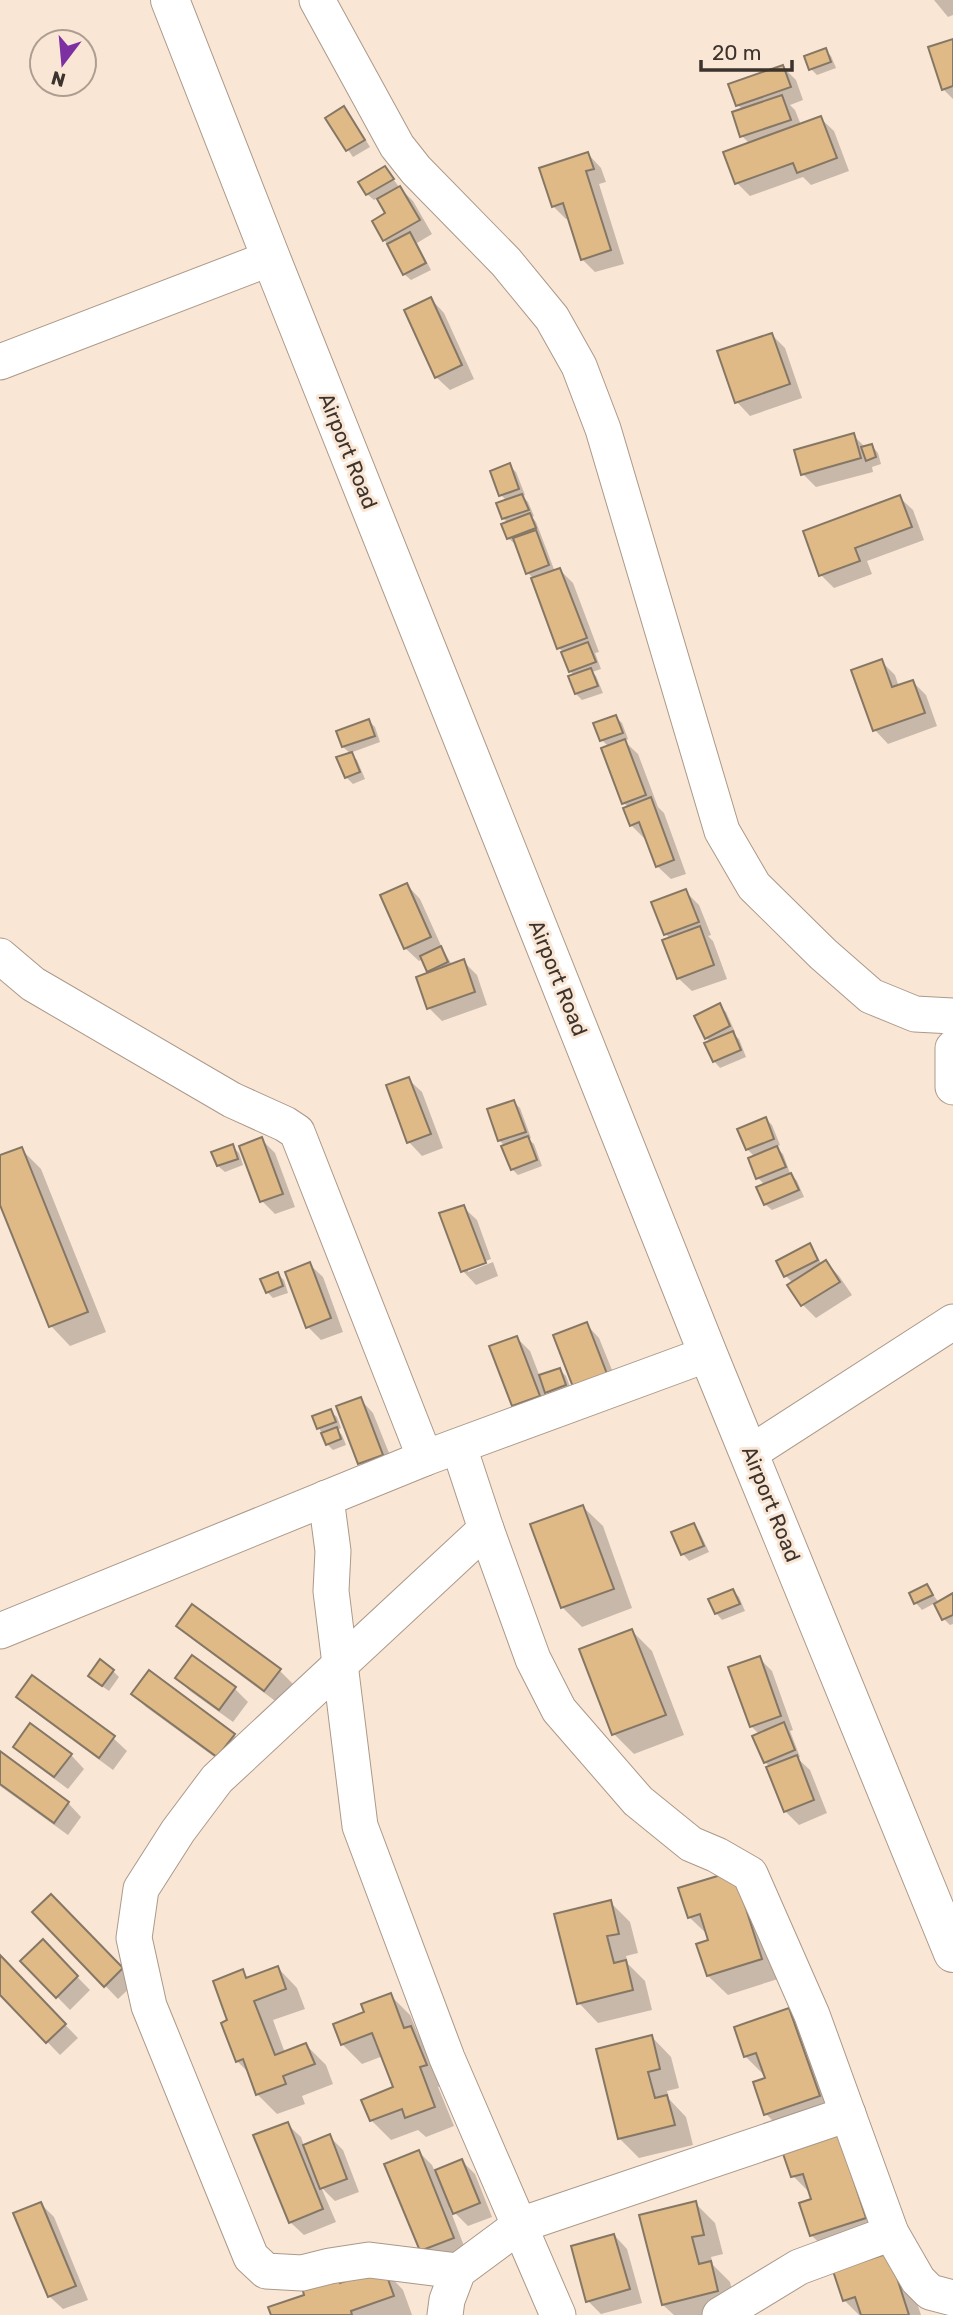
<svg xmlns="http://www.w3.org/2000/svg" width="953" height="2315" font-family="Rubik,sans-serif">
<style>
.shadow{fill:#0003}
.building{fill:#e0ba86;stroke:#857765;stroke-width:2}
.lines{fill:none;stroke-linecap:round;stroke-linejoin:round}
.street-casing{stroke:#ab9989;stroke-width:37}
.highway-casing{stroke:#ab9989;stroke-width:40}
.street{stroke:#fff;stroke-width:35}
.highway{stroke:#fff;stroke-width:38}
.labels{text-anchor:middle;stroke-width:6;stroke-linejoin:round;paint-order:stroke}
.street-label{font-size:21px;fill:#3b332c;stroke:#fae6d5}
</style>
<rect width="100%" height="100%" fill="#fae6d5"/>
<g class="shadow">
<polygon points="934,0 953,0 953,15 948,17"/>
<polygon points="953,41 953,99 943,89"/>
<polygon points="825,50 831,56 836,68 817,75 811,69"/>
<polygon points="783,67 796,80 803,100 790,105 795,110 801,125 820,118 834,131 849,171 811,185 803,177 750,196 737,183 750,144 742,136 743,110 738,105"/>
<polygon points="343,108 350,115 370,147 353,157 327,119"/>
<polygon points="588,154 601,168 606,182 599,184 624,264 595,272 582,259 569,218 566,219 553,206"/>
<polygon points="385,168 399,187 413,201 432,234 417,243 431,270 411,280 404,274 374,222 388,214 378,198 374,200 367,194"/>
<polygon points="431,299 444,313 474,379 450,390 436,377"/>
<polygon points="772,335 785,348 802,398 750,416 737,402"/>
<polygon points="853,435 866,448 872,446 878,453 881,464 872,467 873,472 816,487 803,474"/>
<polygon points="509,465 516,472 525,495 522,496 528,502 534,516 532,517 536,522 555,572 560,570 573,583 599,652 595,653 601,669 592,672 596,676 603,693 582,700 576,694 575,676 570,671 564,653 559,648 533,578 528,573 517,543 515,544 508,538 508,523 503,518 507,501 501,495 492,472"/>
<polygon points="899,497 913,510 924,540 867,561 872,574 834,588 821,575"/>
<polygon points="881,661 895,675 899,687 913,682 926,695 937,726 888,744 875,730"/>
<polygon points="616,717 622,723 628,739 624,741 638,754 658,807 664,813 686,874 671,879 657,866 647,837 644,838 631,825 628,807 624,803 609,747 602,740"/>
<polygon points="369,721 375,727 380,742 350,753 357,760 365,779 353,784 346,777 351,754 343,747"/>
<polygon points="407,885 420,899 443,950 452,965 463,961 477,975 487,1005 442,1021 429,1008 431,973 423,959 419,961 405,948"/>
<polygon points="685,891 699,905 711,935 708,936 713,941 727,979 692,991 678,978 670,939 666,934"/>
<polygon points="719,1006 726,1012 735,1032 733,1034 739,1039 746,1057 720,1068 714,1061 711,1042 706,1038"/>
<polygon points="408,1079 422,1092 443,1148 422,1156 409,1142 388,1086"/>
<polygon points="514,1102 520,1108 531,1138 528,1139 534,1144 542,1166 518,1175 512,1169 505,1146 499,1140"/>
<polygon points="766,1119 772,1125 780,1145 776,1147 783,1154 790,1173 797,1181 804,1197 772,1210 765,1204 765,1185 758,1178 755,1157 747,1149"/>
<polygon points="261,1139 275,1153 295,1207 275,1214 262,1201"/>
<polygon points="232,1146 239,1153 243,1165 225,1172 218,1166"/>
<polygon points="21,1149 41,1169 106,1332 70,1346 51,1326 0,1200 0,1157"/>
<polygon points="463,1207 477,1220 491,1259 468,1268 468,1272 493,1262 498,1276 476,1285 463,1271 442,1214"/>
<polygon points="809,1246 815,1252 822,1265 826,1262 839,1276 852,1295 816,1318 803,1305 790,1285 793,1283 786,1276"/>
<polygon points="309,1264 323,1277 343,1332 321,1340 308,1327"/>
<polygon points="277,1274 284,1280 288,1293 273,1298 267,1292"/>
<polygon points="586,1324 599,1338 614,1375 590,1404"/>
<polygon points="517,1338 530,1351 540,1377 560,1370 566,1376 572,1392 553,1398 544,1389 552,1409 526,1418 513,1405"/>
<polygon points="360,1399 373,1413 395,1468 373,1476 360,1463"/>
<polygon points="330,1411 337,1417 341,1428 337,1430 342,1435 346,1445 333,1450 327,1444 319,1428"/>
<polygon points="583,1507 603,1526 632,1608 582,1627 562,1607"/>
<polygon points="693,1525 699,1531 709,1552 689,1561 683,1554"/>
<polygon points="927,1586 939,1603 953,1595 953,1624 950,1625 944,1619 935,1603 922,1610 916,1603 911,1594"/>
<polygon points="733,1591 739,1597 745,1611 722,1620 716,1613"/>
<polygon points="178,1626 279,1670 293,1684 278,1703 192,1639"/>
<polygon points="632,1631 652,1651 684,1735 634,1754 614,1734"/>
<polygon points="192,1657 235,1689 248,1702 233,1722 190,1691 177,1678"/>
<polygon points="759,1658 772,1671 793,1730 790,1731 800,1757 797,1758 810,1770 827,1813 799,1825 785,1811 770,1767 765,1762 754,1737 760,1735 751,1726"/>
<polygon points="113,1671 119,1677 109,1691 96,1682"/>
<polygon points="133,1694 234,1735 247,1748 231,1769 146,1707"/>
<polygon points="18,1696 113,1738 127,1751 113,1770 32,1710"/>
<polygon points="15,1746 71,1755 84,1769 68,1789 29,1760"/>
<polygon points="0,1753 68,1803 81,1817 68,1835 0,1786"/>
<polygon points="733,1873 781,1978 728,1995 708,1976 709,1936 689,1917"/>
<polygon points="51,1896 135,1983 118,1999 34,1912"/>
<polygon points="610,1902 630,1922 638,1953 626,1956 628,1964 645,1981 652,2010 598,2023 579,2003"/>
<polygon points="43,1942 90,1990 70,2010 22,1961"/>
<polygon points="0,1958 78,2038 60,2055 0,1993"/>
<polygon points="278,1968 297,1988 305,2009 273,2020 285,2053 306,2045 326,2065 333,2084 302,2096 305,2104 277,2114 257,2094 250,2074 237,2061 229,2021 242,1972 250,1979"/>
<polygon points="390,1995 410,2015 418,2034 431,2048 445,2085 438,2087 454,2126 426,2137 418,2130 391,2140 371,2120 363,2101 396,2088 383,2056 362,2064 342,2044"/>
<polygon points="789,2010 808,2030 838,2116 786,2134 766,2114 766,2077 745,2056"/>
<polygon points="652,2037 671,2057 679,2088 667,2091 669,2099 686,2117 693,2145 639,2158 619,2138"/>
<polygon points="287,2124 301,2137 304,2146 329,2136 343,2150 359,2192 335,2201 321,2187 336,2222 304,2235 290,2222"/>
<polygon points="836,2132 884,2238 831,2254 811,2235 814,2200 812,2195 793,2176"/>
<polygon points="419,2152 432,2165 435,2172 462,2161 475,2174 492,2217 468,2226 449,2207 466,2251 434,2264 421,2250"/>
<polygon points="695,2203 715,2223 723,2254 711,2257 713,2265 730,2282 737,2311 720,2315 674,2315 663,2305"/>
<polygon points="41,2204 54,2217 88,2300 63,2309 49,2296"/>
<polygon points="614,2235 627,2249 642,2303 601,2314 588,2301"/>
<polygon points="384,2270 403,2290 412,2315 273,2315 337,2277 344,2283"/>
<polygon points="908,2275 921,2315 859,2315 844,2300"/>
</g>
<g class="building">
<polygon points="953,39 953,86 942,90 928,47"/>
<polygon points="826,48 831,62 809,70 804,56"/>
<polygon points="783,65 791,87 736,106 728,84"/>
<polygon points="782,95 791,120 740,137 732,112"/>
<polygon points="344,106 365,140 346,151 325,118"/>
<polygon points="821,116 837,158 797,173 793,163 735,184 723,152"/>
<polygon points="588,152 594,169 586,171 611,250 581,260 563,203 552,207 539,168"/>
<polygon points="385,166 394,179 366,195 358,182"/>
<polygon points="400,186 420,220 383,241 372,221 385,213 377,199"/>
<polygon points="410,232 426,263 403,275 387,244"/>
<polygon points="431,297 462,365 435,378 404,310"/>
<polygon points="772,333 790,384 735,403 717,351"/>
<polygon points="854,433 861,458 801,475 794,450"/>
<polygon points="872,444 876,457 866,461 861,447"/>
<polygon points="510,463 519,489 499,496 490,471"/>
<polygon points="522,494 529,510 502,519 496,503"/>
<polygon points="900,495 912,527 855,548 860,561 819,576 803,531"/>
<polygon points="530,513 536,528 507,539 501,524"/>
<polygon points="536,530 549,565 526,574 513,538"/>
<polygon points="560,568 587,638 557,649 531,578"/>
<polygon points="588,642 596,662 569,672 561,652"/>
<polygon points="882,659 892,687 913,680 925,713 873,731 851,670"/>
<polygon points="591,668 598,686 575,694 568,676"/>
<polygon points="616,715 623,733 600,741 593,723"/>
<polygon points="369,719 375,736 342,747 336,731"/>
<polygon points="625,739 646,795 622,804 601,748"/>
<polygon points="352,752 360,772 345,778 336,757"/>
<polygon points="651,797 674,860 656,867 639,822 630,826 623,808"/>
<polygon points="407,883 431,937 404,949 380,895"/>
<polygon points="686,889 699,922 664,935 651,902"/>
<polygon points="700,926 714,965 677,979 662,940"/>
<polygon points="441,946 448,962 427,972 420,956"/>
<polygon points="464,959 475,992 427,1009 416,977"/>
<polygon points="720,1003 730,1026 705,1039 694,1016"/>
<polygon points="733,1031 741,1050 713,1062 704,1043"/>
<polygon points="409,1077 431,1134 407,1143 386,1085"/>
<polygon points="514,1100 526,1132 498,1141 487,1109"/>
<polygon points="766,1117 774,1139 746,1150 737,1129"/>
<polygon points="528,1136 537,1160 511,1170 501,1146"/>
<polygon points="262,1137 283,1194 260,1202 239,1146"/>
<polygon points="233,1144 238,1159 217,1166 211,1152"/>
<polygon points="777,1146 786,1167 756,1179 748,1158"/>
<polygon points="22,1147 88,1312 49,1327 0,1205 0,1155"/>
<polygon points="791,1173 799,1190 764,1205 756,1187"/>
<polygon points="464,1205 486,1263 461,1272 439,1213"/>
<polygon points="810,1243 818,1260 784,1277 776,1261"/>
<polygon points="826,1260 840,1282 801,1306 787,1285"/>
<polygon points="310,1262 331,1318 306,1328 285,1272"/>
<polygon points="278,1272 283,1286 266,1293 260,1279"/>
<polygon points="587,1322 609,1379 575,1392 553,1335"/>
<polygon points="517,1336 540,1396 512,1406 489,1346"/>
<polygon points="560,1368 566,1385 545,1393 539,1375"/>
<polygon points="361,1397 383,1455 358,1464 336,1406"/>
<polygon points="331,1409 336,1422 317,1429 312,1416"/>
<polygon points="337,1427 341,1439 326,1445 321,1433"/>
<polygon points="583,1505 614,1589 561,1608 530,1524"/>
<polygon points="694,1523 704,1546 681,1555 671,1532"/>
<polygon points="927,1584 933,1595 914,1604 909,1593"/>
<polygon points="733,1589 740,1604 715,1614 708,1599"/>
<polygon points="953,1593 953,1615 942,1620 934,1604"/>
<polygon points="192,1604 281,1669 264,1691 176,1626"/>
<polygon points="632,1629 666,1715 612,1735 579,1649"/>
<polygon points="192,1655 236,1687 219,1710 175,1678"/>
<polygon points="760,1656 781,1716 750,1727 728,1667"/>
<polygon points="100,1659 114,1670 102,1686 88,1676"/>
<polygon points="149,1670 235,1734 217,1757 131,1694"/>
<polygon points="32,1675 115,1736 99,1758 16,1697"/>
<polygon points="784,1722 795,1750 764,1763 752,1736"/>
<polygon points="30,1723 72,1754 54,1777 13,1747"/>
<polygon points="0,1751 69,1802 54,1823 0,1784"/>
<polygon points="797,1755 814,1800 784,1812 766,1767"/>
<polygon points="734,1871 762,1959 707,1976 696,1944 708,1940 700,1914 688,1918 678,1888"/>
<polygon points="51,1894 123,1968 104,1987 32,1912"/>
<polygon points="611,1900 619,1934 607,1936 614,1963 626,1960 633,1990 577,2004 554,1914"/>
<polygon points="43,1939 78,1976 56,1998 20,1961"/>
<polygon points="0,1955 66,2024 46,2043 0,1995"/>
<polygon points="278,1966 286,1989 254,2001 275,2055 306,2043 315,2064 283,2076 286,2084 256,2095 243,2059 236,2062 221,2023 227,2020 213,1981 243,1969 246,1978"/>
<polygon points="391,1993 404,2028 411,2026 427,2065 420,2067 435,2107 405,2118 402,2109 370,2121 361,2100 393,2087 372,2033 341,2045 333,2024 364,2012 361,2004"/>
<polygon points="789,2008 820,2096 764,2115 753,2082 765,2078 756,2053 744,2057 734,2027"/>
<polygon points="652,2035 660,2069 648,2072 655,2098 667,2095 675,2125 618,2139 596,2049"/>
<polygon points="288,2122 323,2209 289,2223 253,2135"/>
<polygon points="837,2130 866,2218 810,2236 799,2203 811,2199 803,2174 791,2177 781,2148"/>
<polygon points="330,2134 347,2179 320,2189 303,2145"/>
<polygon points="419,2150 454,2238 420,2251 384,2164"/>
<polygon points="462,2159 480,2203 453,2214 435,2170"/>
<polygon points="696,2201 704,2235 692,2237 699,2264 711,2261 718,2291 662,2305 639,2215"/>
<polygon points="41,2202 76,2286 48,2297 13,2213"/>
<polygon points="614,2234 630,2289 586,2302 571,2246"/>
<polygon points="889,2253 909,2315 861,2315 855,2297 843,2301 833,2271"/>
<polygon points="384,2268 394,2296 351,2311 352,2315 271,2315 268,2307 304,2295 302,2287 338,2275 340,2283"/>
</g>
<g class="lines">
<defs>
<g id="street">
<polyline points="317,0 397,146 416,170 506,262 552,318 579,366 603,429 722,831 754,886 823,954 871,996 915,1014 953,1016"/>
<polyline points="0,362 271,258"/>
<polyline points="0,956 33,984 232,1100 285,1124 297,1132 425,1458"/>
<polyline points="953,1048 953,1087"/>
<polyline points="459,1447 486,1529 533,1659 559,1710 638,1801 691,1844 717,1855 750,1874 812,2015 891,2233 918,2280 930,2292 953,2298"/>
<polyline points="750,1453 953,1322"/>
<polyline points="326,1498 333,1551 331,1591 360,1826 447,2058 558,2315"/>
<polyline points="0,1631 425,1458 708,1354"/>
<polyline points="458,2271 369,2260 330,2266 302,2273 266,2271 251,2257 149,2006 134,1938 141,1889 178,1831 217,1779 486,1529"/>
<polyline points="445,2315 447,2300 458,2271 520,2225 848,2114"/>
<polyline points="720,2315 799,2267 891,2233"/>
</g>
<polyline id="highway" points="170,0 271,258 708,1354 953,1953"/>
</defs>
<use href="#street" class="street-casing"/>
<use href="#highway" class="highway-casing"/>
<use href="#street" class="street"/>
<use href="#highway" class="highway"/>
</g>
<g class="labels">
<g class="street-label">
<text transform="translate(348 451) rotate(68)" y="7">Airport Road</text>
<text transform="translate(558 978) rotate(68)" y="7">Airport Road</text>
<text transform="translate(771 1504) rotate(68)" y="7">Airport Road</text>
</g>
</g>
<g transform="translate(63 63) rotate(196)"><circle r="33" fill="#fae6d5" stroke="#ae9e91" stroke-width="2"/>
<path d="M0-5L12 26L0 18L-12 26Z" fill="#7d30a2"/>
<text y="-10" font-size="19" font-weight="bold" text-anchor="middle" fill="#3b332c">N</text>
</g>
<path d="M701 60v10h91v-10" fill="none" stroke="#3b332c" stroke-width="3.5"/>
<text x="712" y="60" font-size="21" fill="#3b332c" stroke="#fae6d5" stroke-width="5" paint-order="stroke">20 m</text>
</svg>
